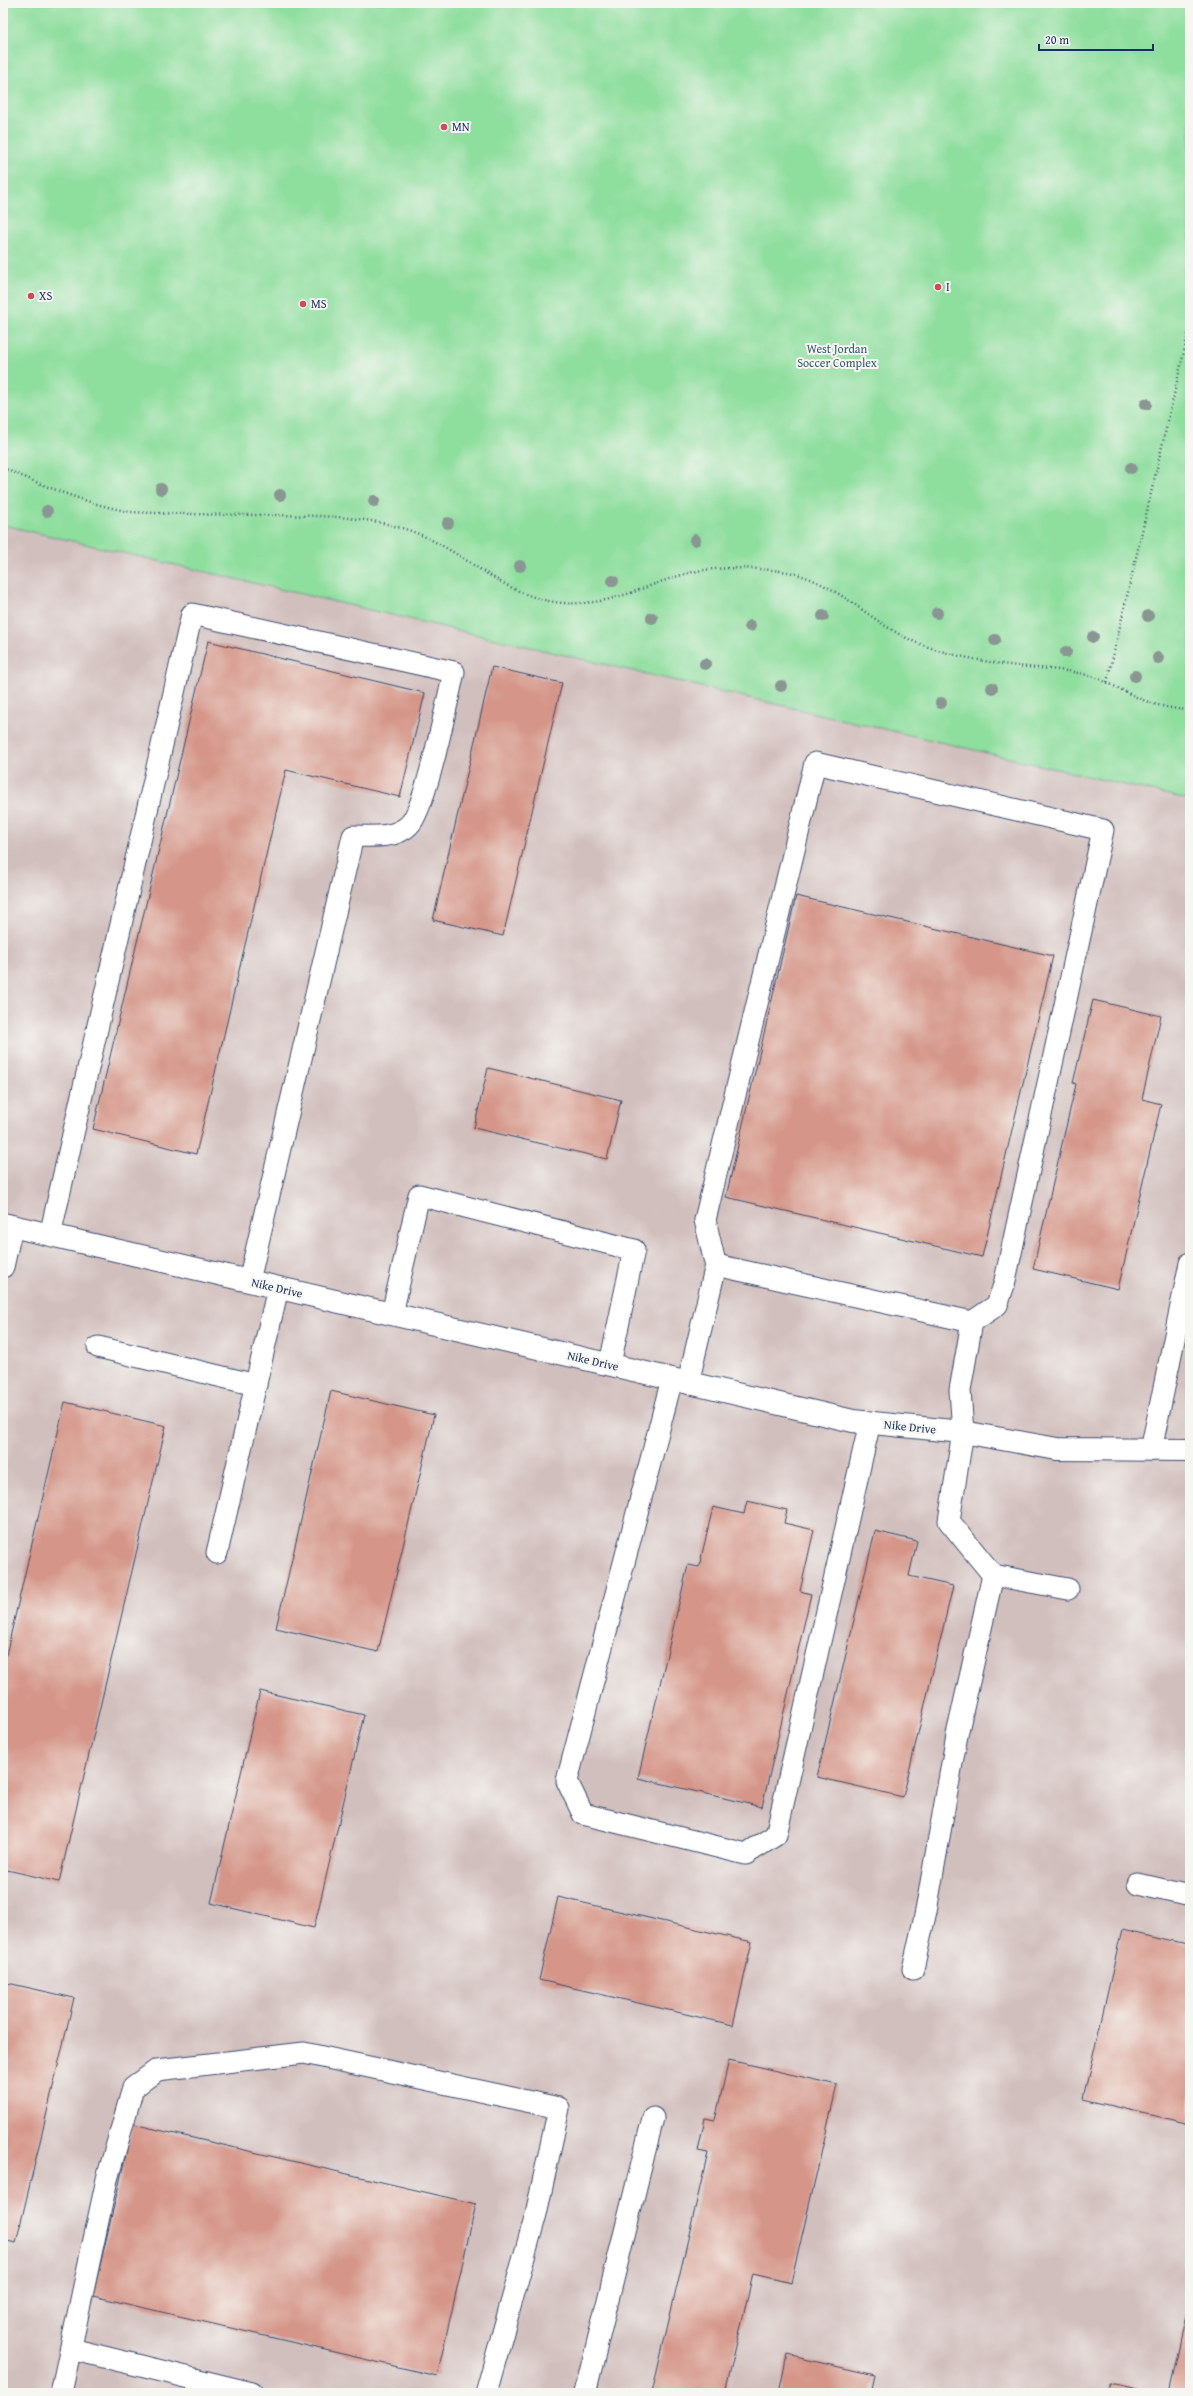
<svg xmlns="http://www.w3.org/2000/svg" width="1193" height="2396" font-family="'Gentium Book Plus',serif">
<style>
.industrial{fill:#d1bfbd}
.green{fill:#8ede9e;stroke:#54867e}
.building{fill:#d59689}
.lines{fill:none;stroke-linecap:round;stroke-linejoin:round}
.service-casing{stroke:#3b496c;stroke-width:23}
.tertiary-casing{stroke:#3b496c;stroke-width:24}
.path{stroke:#3b496c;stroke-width:2.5;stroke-dasharray:1 3;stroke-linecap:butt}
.service{stroke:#fff;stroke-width:21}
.tertiary{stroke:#fff;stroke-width:22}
.tree{fill:#8a9692}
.poi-dot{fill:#d1495b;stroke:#f6f6f2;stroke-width:1.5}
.labels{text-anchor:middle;stroke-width:4;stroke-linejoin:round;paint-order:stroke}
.poi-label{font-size:12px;fill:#1b2f5e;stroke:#f6f6f2;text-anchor:start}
.park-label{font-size:12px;fill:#385b6e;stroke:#f6f6f2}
.street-label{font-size:12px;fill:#1b2f5e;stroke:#f6f6f2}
</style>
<rect width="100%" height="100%" fill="#f6f6f2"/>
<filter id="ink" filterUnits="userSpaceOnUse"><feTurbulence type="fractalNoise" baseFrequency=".025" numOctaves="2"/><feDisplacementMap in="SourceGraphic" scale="8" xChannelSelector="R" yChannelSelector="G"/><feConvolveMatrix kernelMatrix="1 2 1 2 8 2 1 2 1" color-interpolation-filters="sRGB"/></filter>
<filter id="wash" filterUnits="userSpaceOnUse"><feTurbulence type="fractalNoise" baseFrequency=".012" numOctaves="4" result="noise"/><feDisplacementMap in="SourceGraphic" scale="16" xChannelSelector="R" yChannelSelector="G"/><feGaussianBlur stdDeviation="0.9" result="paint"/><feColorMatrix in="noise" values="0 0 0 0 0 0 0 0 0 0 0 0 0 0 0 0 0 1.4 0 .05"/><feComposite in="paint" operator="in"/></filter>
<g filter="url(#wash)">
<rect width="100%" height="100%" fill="#eedebd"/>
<polygon class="industrial" points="3,525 1190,800 1190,2393 3,2393"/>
<polygon class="green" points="3,3 1190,3 1190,800 3,525"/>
<g id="blocks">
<g class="building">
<polygon points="208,641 425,693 400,797 286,770 196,1154 93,1129"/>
<polygon points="492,667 562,683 503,936 433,920"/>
<polygon points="796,896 1053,956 982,1257 726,1197"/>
<polygon points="1093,1000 1161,1016 1142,1099 1161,1104 1118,1289 1033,1269 1076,1084 1073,1083"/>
<polygon points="488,1068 621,1100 607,1159 474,1128"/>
<polygon points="331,1391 434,1415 378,1652 276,1628"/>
<polygon points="65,1402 166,1426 59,1882 3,1869 3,1655 6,1655"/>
<polygon points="747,1501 787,1510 784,1523 814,1530 800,1591 811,1594 762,1807 638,1778 688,1565 699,1567 713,1507 744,1514"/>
<polygon points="875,1531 917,1541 909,1576 953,1586 903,1797 817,1777"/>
<polygon points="260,1691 364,1715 314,1928 211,1903"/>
<polygon points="558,1897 752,1942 733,2025 539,1980"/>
<polygon points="1122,1930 1190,1946 1190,2124 1083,2099"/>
<polygon points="3,1982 74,1998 16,2243 3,2240"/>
<polygon points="729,2060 837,2085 791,2283 753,2274 725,2393 652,2393 708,2153 698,2151 705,2118 715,2120"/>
<polygon points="133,2124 476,2204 437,2376 93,2296"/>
<polygon points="1189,2303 1190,2393 1169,2393"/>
<polygon points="787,2355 874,2375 870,2393 779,2393"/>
<polygon points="1111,2382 1154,2392 1154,2393 1109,2393"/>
</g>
</g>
</g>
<g filter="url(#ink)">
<use href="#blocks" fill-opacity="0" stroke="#3b496c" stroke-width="1"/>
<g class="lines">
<defs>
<g id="service">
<path d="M 50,1235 L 192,614 L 454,672 C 447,701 426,809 409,825 C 395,839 371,836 353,836 L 249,1281"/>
<polyline points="3,1267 12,1227"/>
<polyline points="716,1267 705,1220 815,763 1103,830 1004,1285 997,1305 972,1322"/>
<polyline points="392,1314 419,1195 634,1250 610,1364"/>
<polyline points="98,1347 256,1385"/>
<polyline points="672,1379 567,1781 583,1814 746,1854 776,1835 870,1422"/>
<polyline points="688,1383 716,1265 972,1322 960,1390 963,1432 949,1521 993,1575 1068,1589"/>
<polyline points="1151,1450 1190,1263"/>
<polyline points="217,1553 278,1288"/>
<polyline points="1138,1884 1190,1896"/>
<polyline points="913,1969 926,1911 957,1735 993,1575"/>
<polyline points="71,2349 252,2393"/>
<polyline points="61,2393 107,2179 133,2088 157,2070 304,2053 559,2108 536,2214 486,2393"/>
<polyline points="585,2393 653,2118"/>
</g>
<polyline id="tertiary" points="3,1224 853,1421 963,1432 1057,1449 1190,1450"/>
</defs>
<use href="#service" class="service-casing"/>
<use href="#tertiary" class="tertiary-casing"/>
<g class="path">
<path d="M 3,468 C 45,486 86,504 131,512 C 177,514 224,515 271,515 C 314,516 357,515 398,527 C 458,542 501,599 564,603 C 618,606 646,583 693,572 C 719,566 762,568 788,572 C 837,582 871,623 915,642 C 947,655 984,662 1018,666 C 1042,669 1067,669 1090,676 C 1103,680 1114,686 1126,692 C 1146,703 1168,709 1190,710"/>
<polyline points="1107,682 1190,326"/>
</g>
<use href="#service" class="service"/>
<use href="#tertiary" class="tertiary"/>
</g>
<g class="tree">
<circle cx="1146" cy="404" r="6"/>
<circle cx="1131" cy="468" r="6"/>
<circle cx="161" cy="489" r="6"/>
<circle cx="280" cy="495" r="6"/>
<circle cx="374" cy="501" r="6"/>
<circle cx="47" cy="511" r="6"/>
<circle cx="448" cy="523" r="6"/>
<circle cx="695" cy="540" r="6"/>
<circle cx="520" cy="566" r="6"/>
<circle cx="613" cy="581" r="6"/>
<circle cx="937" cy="613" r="6"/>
<circle cx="823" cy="616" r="6"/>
<circle cx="1148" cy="616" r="6"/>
<circle cx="652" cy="618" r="6"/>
<circle cx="750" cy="626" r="6"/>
<circle cx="1093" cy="637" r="6"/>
<circle cx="995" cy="640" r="6"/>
<circle cx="1066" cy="652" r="6"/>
<circle cx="1158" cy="658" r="6"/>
<circle cx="705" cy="664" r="6"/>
<circle cx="1135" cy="676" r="6"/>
<circle cx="781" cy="686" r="6"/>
<circle cx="992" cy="688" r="6"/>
<circle cx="941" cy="703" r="6"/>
</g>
</g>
<g class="poi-dot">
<circle cx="444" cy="127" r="4"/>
<circle cx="938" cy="287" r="4"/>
<circle cx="31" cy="296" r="4"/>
<circle cx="303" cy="304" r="4"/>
</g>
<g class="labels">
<g class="poi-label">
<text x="452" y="131">MN</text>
<text x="946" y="291">I</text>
<text x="39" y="300">XS</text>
<text x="311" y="308">MS</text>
</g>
<g class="park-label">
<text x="837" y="353">West Jordan<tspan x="837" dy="14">Soccer Complex</tspan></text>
</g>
<g class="street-label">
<text transform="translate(277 1288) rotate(13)" y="4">Nike Drive</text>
<text transform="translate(593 1361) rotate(13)" y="4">Nike Drive</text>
<text transform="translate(910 1427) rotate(6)" y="4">Nike Drive</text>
</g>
</g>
<rect width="1193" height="2396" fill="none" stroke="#f6f6f2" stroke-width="16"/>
<path d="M1039 44v6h114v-6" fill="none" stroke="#1b2f5e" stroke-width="2"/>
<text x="1045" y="44" font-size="12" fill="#1b2f5e" stroke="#f6f6f2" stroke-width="3" paint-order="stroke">20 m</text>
</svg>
